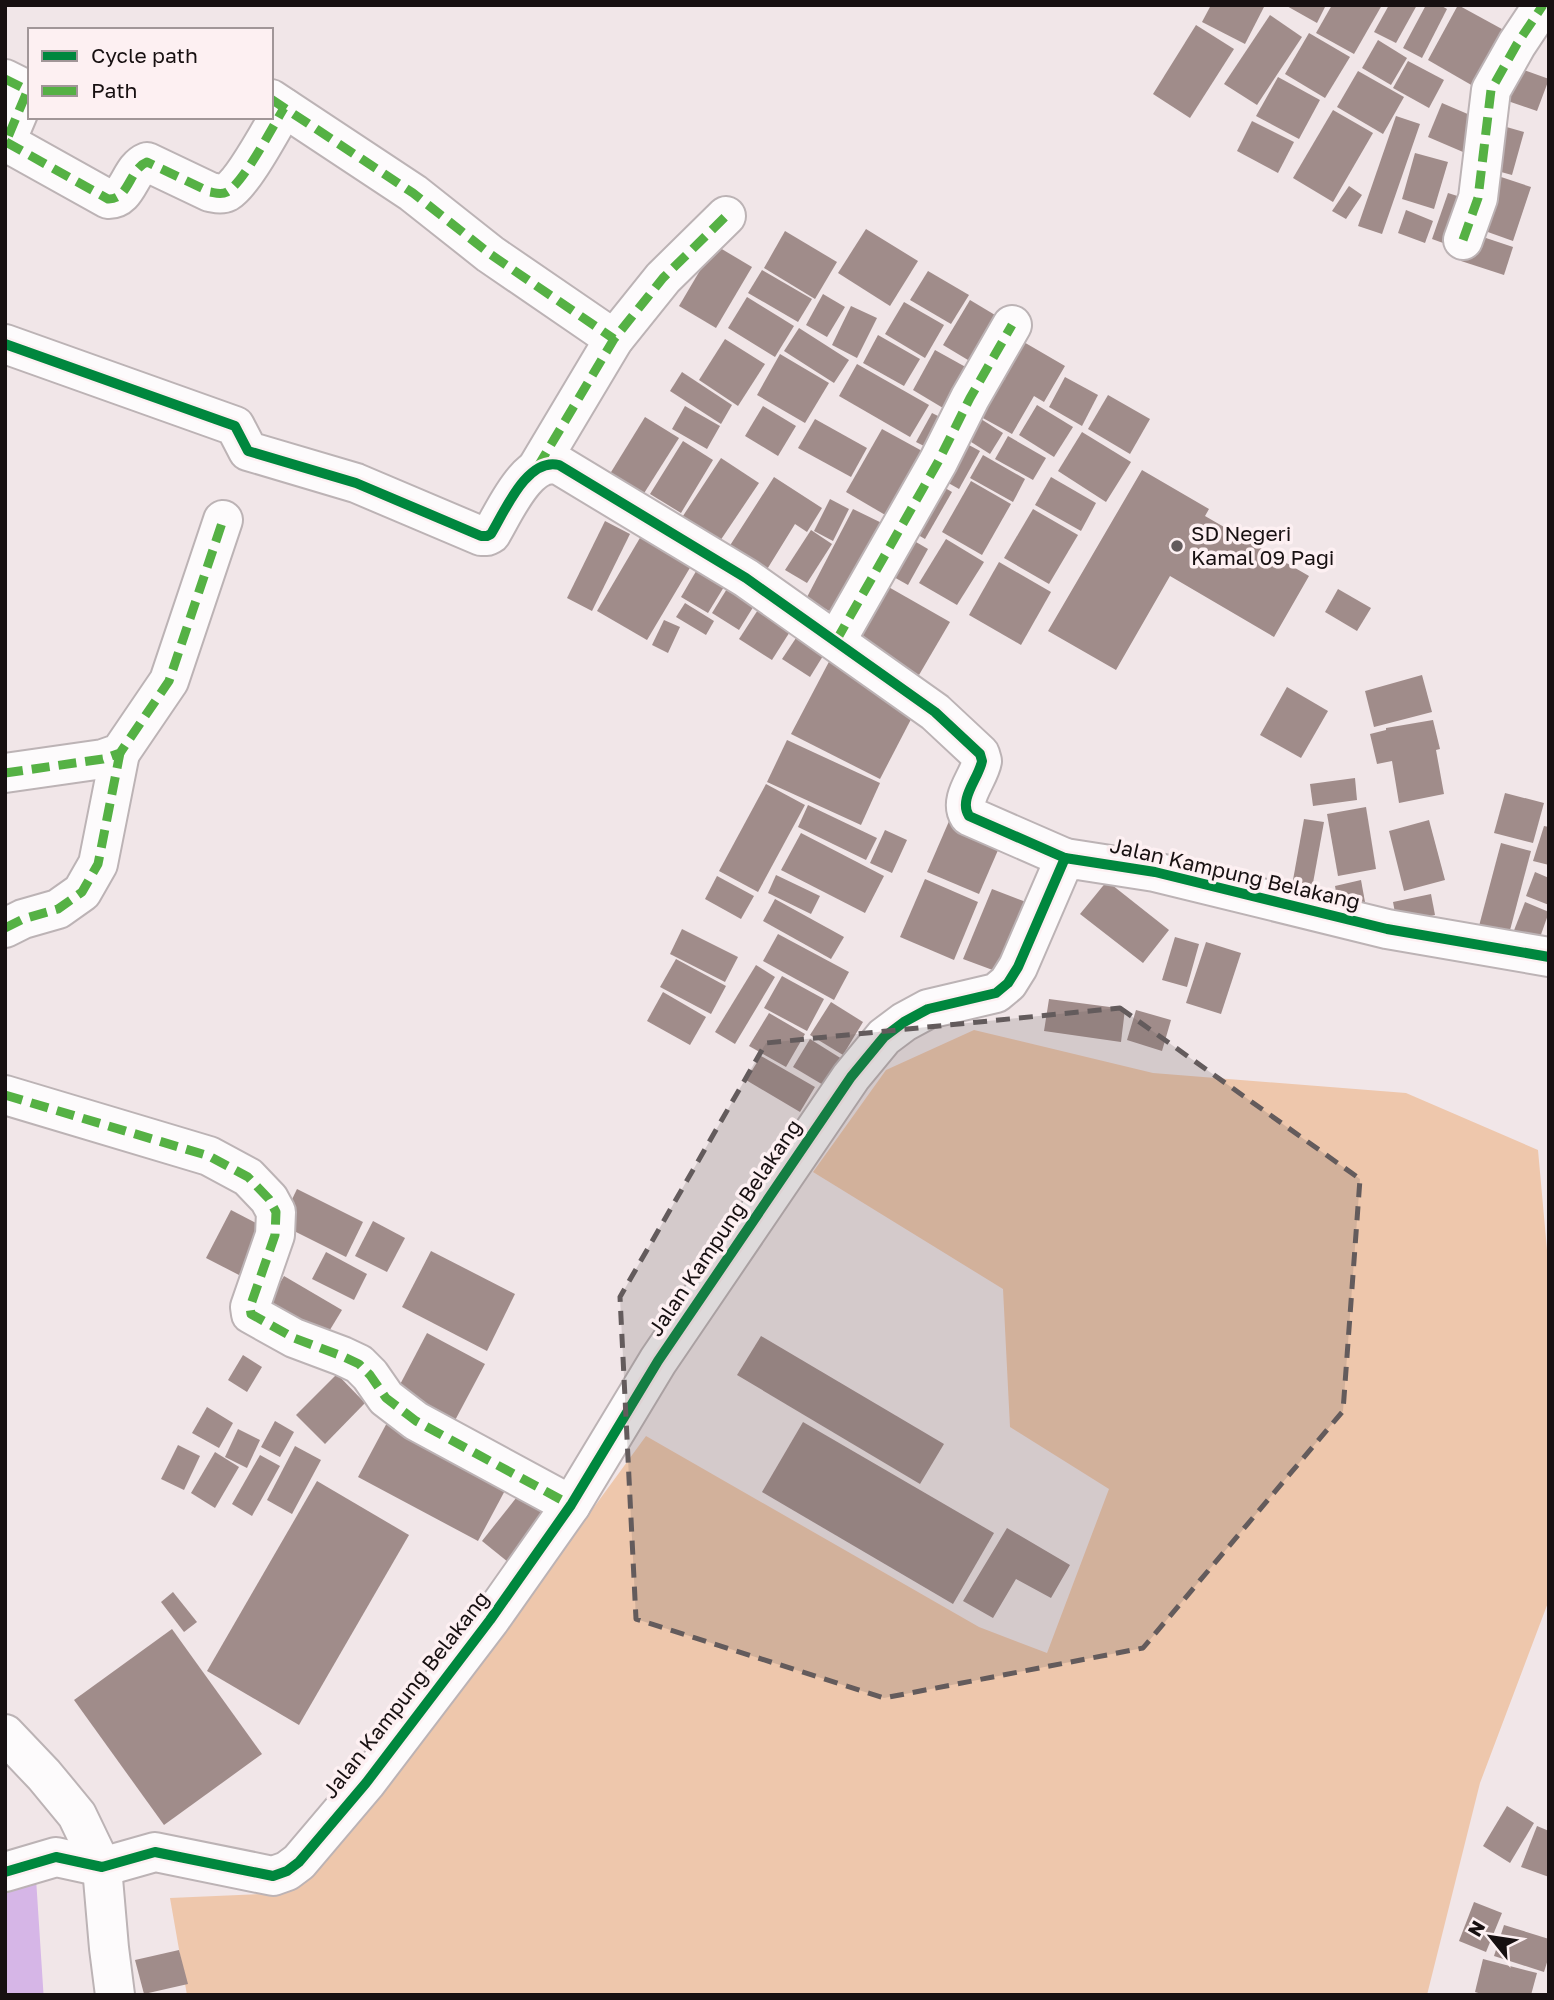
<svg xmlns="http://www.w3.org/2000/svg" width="1554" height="2000" font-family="'Golos Text',sans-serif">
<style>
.green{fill:#eec7ac}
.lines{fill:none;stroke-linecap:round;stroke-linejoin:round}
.river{stroke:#d6b6e7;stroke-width:63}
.building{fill:#a08c8a}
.minor-casing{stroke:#bcb3b5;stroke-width:42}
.minor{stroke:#fdfbfc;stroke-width:38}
.quiet{stroke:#55b144;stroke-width:9;stroke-dasharray:18 9;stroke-linecap:butt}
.cycleway-casing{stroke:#fdf0f2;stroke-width:15}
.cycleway{stroke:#00873e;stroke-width:10}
.marked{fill:#635b5c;fill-opacity:0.2;stroke:#635b5c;stroke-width:5;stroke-dasharray:14 9;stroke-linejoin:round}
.poi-dot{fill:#635b5c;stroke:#fdf0f2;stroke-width:2.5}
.labels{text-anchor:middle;stroke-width:7;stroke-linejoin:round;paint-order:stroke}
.poi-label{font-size:21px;fill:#171011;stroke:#fdf0f2;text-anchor:start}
.street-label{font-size:21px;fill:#171011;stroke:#fdf0f2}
</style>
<rect width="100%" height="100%" fill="#f1e6e8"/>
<polygon class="green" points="974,1030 1153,1073 1406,1093 1538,1150 1549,1272 1549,1600 1480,1783 1427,1995 187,1995 170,1898 285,1893 418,1748 646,1436 979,1627 1047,1653 1109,1489 1010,1427 1003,1289 813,1172 886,1070"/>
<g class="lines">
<polyline class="river" points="5,1887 12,1995"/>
</g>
<g class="building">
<polygon points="1211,5 1265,5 1245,44 1202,22"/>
<polygon points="1285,5 1326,5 1317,23"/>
<polygon points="1332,5 1382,5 1354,54 1316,33"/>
<polygon points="1389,5 1417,5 1396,43 1374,32"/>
<polygon points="1426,5 1440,5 1447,9 1422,58 1403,48"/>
<polygon points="1458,5 1511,34 1480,90 1428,60"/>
<polygon points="1270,15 1302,37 1257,105 1224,84"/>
<polygon points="1196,25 1234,49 1190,118 1153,94"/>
<polygon points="1309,33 1350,57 1325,98 1285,74"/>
<polygon points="1378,40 1407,58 1391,85 1362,68"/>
<polygon points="1408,61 1444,80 1429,108 1393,88"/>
<polygon points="1510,65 1549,79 1537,111 1499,98"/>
<polygon points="1358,71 1404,97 1383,134 1337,107"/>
<polygon points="1278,77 1320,100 1299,139 1256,116"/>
<polygon points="1442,103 1484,121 1470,155 1428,137"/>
<polygon points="1333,110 1373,133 1333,202 1293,178"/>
<polygon points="1396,116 1420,124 1382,234 1358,226"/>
<polygon points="1252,121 1294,142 1278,173 1237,151"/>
<polygon points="1496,124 1524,132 1512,175 1483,167"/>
<polygon points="1415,153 1448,162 1434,209 1402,199"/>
<polygon points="1489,173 1531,187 1513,241 1471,226"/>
<polygon points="1349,186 1362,195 1346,219 1332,211"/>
<polygon points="1448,193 1473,201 1457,248 1432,239"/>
<polygon points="1406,210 1433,221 1425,243 1398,233"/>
<polygon points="866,229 918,261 890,306 838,273"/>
<polygon points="785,231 837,262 815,299 764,268"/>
<polygon points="1471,233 1513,247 1504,275 1461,261"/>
<polygon points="715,245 752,267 716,328 679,306"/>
<polygon points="762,270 812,299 798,322 748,293"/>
<polygon points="928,271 969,295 951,324 910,300"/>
<polygon points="823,294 845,307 827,337 806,325"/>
<polygon points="747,297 794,326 775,357 728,328"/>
<polygon points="970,300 1005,321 978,366 943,345"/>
<polygon points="904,302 944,325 925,358 885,334"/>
<polygon points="851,306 877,318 857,358 832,345"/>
<polygon points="799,328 849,360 834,383 784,351"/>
<polygon points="1010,334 1065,366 1044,402 1034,396 1012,434 970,411 991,372 1007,380 989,370"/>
<polygon points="878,335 920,359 904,386 863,363"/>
<polygon points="725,339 765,364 738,406 699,380"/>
<polygon points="935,350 971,370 948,411 913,390"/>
<polygon points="780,354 829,383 805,423 757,395"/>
<polygon points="857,364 929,405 910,437 839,396"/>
<polygon points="682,372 732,405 721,424 670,391"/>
<polygon points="1065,377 1098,395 1082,426 1049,407"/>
<polygon points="1108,395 1150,419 1130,454 1088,429"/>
<polygon points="1037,405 1073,427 1054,457 1019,435"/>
<polygon points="685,406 720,426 707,449 672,429"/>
<polygon points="763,406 796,426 778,456 745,436"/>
<polygon points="970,412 1003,433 990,454 957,433"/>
<polygon points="932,413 948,421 932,450 916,442"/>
<polygon points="645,417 679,438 641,498 608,477"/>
<polygon points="815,419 867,448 851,477 798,448"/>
<polygon points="882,429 924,452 887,516 846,492"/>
<polygon points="1082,432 1131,462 1106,502 1058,471"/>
<polygon points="1008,436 1046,458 1033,480 995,459"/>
<polygon points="956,438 980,451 959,489 936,476"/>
<polygon points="683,441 713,460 681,513 650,494"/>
<polygon points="983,455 1025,479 1013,502 970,478"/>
<polygon points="721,458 759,483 718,544 681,519"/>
<polygon points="1142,470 1209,509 1205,516 1309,576 1274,637 1170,576 1116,670 1048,631"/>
<polygon points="774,477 822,508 807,532 795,524 766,571 729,547"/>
<polygon points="1051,477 1096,503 1081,531 1035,505"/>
<polygon points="933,481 952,492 925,539 906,528"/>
<polygon points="971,481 1011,504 982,555 942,532"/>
<polygon points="830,499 849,509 833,541 814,531"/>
<polygon points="853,509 888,526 841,617 806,599"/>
<polygon points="1033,509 1078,535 1049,584 1004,558"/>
<polygon points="605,521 630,534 592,611 567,598"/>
<polygon points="811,530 832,544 807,583 785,570"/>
<polygon points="644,531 694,561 647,640 597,611"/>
<polygon points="904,535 928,549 908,585 883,571"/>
<polygon points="946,539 984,562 957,605 919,583"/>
<polygon points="702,561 730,577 708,613 681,597"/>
<polygon points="999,562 1051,592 1021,645 969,615"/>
<polygon points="733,579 760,596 739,630 712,613"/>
<polygon points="878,581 950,622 919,675 848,635"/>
<polygon points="1338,589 1371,608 1357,631 1325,612"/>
<polygon points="765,599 798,619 772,660 739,639"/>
<polygon points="685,603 714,621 706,635 676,617"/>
<polygon points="664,620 680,627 668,653 652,645"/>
<polygon points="804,626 831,643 810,677 782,659"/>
<polygon points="832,656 920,702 880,779 791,734"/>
<polygon points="1422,675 1432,712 1374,727 1365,691"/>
<polygon points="1287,687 1328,711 1301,758 1260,735"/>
<polygon points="1433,720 1440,749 1436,750 1444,794 1399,803 1392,761 1377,764 1370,734 1386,730 1386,728"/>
<polygon points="787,740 880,783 861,825 767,782"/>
<polygon points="1355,778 1357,800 1313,806 1310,784"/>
<polygon points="766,784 805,805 758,892 719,871"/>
<polygon points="1505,793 1544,803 1533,843 1494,833"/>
<polygon points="808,805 877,838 866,860 798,827"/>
<polygon points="1366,807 1376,869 1338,876 1327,814"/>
<polygon points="953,812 1005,834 979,894 927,872"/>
<polygon points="1304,819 1324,822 1311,894 1291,891"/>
<polygon points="1429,820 1445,880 1404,891 1389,831"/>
<polygon points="1544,826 1549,827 1549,865 1533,861"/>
<polygon points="885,830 907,840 892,873 870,863"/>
<polygon points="801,833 884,876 865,913 781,870"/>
<polygon points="1501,843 1531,851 1509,934 1479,926"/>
<polygon points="1535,872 1549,878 1549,905 1526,896"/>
<polygon points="776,875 820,896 811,914 768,893"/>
<polygon points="717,876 754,896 741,919 705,899"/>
<polygon points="925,879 978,902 954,960 900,937"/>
<polygon points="1361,880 1365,902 1339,907 1335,886"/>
<polygon points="1107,881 1169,930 1143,963 1080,914"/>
<polygon points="992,889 1026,902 998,972 963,959"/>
<polygon points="1431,894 1435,915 1397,923 1393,902"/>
<polygon points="775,899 844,937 831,959 763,921"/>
<polygon points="1525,902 1549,912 1538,943 1513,933"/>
<polygon points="682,929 738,957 725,982 670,954"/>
<polygon points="778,934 849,972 834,1000 763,961"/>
<polygon points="1175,937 1199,944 1187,987 1162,980"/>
<polygon points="1206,942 1241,953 1221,1014 1186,1003"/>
<polygon points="676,959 726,986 711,1014 660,987"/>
<polygon points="756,965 775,977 735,1044 715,1032"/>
<polygon points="782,976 824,999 807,1031 764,1008"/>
<polygon points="663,992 706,1017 690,1045 647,1021"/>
<polygon points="1049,999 1125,1009 1121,1042 1044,1031"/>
<polygon points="831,1002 863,1022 843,1055 810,1035"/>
<polygon points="1136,1010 1171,1020 1162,1051 1127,1040"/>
<polygon points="769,1013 805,1034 786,1067 749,1046"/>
<polygon points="810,1039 842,1059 825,1086 793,1067"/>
<polygon points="761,1056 815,1087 800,1112 746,1080"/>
<polygon points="297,1189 363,1222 346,1257 280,1224"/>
<polygon points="231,1210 264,1227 239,1275 206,1258"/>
<polygon points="373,1221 405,1238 387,1272 355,1256"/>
<polygon points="431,1251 515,1294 487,1351 402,1307"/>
<polygon points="326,1252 367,1274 354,1300 312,1279"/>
<polygon points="284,1276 342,1310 322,1343 264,1310"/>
<polygon points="427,1333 485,1364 452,1426 394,1396"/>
<polygon points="761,1336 944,1444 920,1484 737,1375"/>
<polygon points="243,1355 262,1367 247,1392 228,1380"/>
<polygon points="337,1374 365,1403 325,1444 296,1415"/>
<polygon points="207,1407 233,1423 219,1448 192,1433"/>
<polygon points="389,1419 509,1483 478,1541 358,1477"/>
<polygon points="275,1421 294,1432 280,1457 261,1447"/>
<polygon points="803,1422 994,1533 953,1604 762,1492"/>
<polygon points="238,1429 260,1440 247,1468 225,1457"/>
<polygon points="178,1445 200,1456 184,1490 161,1479"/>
<polygon points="295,1446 321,1460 292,1514 267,1500"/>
<polygon points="215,1452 239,1467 215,1508 191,1493"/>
<polygon points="260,1455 280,1466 252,1516 232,1504"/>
<polygon points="317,1481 409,1535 299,1725 207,1671"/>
<polygon points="520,1493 546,1513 508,1562 482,1541"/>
<polygon points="1007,1528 1070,1565 1051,1598 1016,1579 993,1618 963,1601"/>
<polygon points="173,1592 197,1622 184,1632 161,1602"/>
<polygon points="172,1629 262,1754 164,1825 74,1700"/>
<polygon points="1507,1806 1534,1823 1510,1863 1483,1846"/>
<polygon points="1537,1826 1549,1831 1549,1877 1521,1867"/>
<polygon points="1474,1902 1502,1913 1486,1952 1459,1941"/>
<polygon points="1504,1925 1549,1939 1549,1956 1544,1972 1494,1956"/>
<polygon points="179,1950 188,1984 144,1994 135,1960"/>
<polygon points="1483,1959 1537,1973 1531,1995 1485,1995 1475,1992"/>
</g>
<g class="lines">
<defs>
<g id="minor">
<polyline points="5,79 23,88 26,94 5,144"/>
<polyline points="271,99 413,193 490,254 614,339"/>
<path d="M 6,142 L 108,199 C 129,200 129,169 147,162 L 210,192 C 216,193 221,195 227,192 C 244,182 273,126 284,108"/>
<polyline points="1463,240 1478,198 1491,90 1517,44 1543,5"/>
<path d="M 5,344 L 235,426 L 248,451 L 356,483 L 481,536 L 487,536 L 491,534 C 505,511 527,457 559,465 L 746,578 L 935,712 L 980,754 L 982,761 C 979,778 958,799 969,816 L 1065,858"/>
<polyline points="537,468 614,339 663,278 726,216"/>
<polyline points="836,641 938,462 970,398 1012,325"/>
<polyline points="5,773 103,759 120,753 169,681 223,520"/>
<polyline points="5,928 23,919 58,909 82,892 98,864 120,753"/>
<polyline points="5,1095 209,1156 248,1177 269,1199 276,1212 275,1235 250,1307 251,1314 294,1338 342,1356 359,1364 370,1375 386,1398 416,1421 571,1505"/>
<polyline points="5,1734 44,1775 77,1815 102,1867 109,1948 115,1995"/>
<polyline points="5,1872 56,1857 102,1867 155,1852 273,1876 287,1871 299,1862 366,1783 490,1620 571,1505 658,1361 851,1077 884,1037 904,1022 928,1009 996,993 1008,983 1018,967 1065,858 1155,872 1387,929 1549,957"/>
</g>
</defs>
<use href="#minor" class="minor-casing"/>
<use href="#minor" class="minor"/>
<g class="quiet">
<polyline points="5,79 23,88 26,94 5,144"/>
<polyline points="271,99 413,193 490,254 614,339"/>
<path d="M 6,142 L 108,199 C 129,200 129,169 147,162 L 210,192 C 216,193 221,195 227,192 C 244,182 273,126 284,108"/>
<polyline points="1463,240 1478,198 1491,90 1517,44 1543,5"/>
<polyline points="537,468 614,339 663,278 726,216"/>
<polyline points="836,641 938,462 970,398 1012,325"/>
<polyline points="5,773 103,759 120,753 169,681 223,520"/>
<polyline points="5,928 23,919 58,909 82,892 98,864 120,753"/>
<polyline points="5,1095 209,1156 248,1177 269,1199 276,1212 275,1235 250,1307 251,1314 294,1338 342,1356 359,1364 370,1375 386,1398 416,1421 571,1505"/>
</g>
<defs>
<g id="cycleway">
<path d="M 5,344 L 235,426 L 248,451 L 356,483 L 481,536 L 487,536 L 491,534 C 505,511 527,457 559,465 L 746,578 L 935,712 L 980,754 L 982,761 C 979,778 958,799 969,816 L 1065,858"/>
<polyline points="5,1872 56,1857 102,1867 155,1852 273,1876 287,1871 299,1862 366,1783 490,1620 571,1505 658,1361 851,1077 884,1037 904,1022 928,1009 996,993 1008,983 1018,967 1065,858 1155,872 1387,929 1549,957"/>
</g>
</defs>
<use href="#cycleway" class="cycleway-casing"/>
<use href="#cycleway" class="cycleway"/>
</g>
<path class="marked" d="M 1120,1008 L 1360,1179 L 1343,1411 L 1143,1648 L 884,1698 L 636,1619 L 620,1297 L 766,1043 Z"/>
<circle class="poi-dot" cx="1177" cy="546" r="7"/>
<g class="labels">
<g class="poi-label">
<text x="1191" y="541">SD Negeri<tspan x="1191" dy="24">Kamal 09 Pagi</tspan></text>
</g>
<g class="street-label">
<text transform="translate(1235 874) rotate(13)" y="7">Jalan Kampung Belakang</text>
<text transform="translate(725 1228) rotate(-56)" y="7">Jalan Kampung Belakang</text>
<text transform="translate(406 1695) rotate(-52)" y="7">Jalan Kampung Belakang</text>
</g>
</g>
<rect width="1554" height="2000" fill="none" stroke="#171011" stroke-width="14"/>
<rect x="28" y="28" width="245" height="91" fill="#fdf0f2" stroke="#a19698" stroke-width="2"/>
<rect x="42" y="51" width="35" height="10" fill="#00873e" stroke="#a19698" stroke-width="2"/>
<text x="91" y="63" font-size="21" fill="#171011">Cycle path</text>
<rect x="42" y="86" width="35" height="10" fill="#55b144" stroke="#a19698" stroke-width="2"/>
<text x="91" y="98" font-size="21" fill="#171011">Path</text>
<g transform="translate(1491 1937) rotate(300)" stroke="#fdf0f2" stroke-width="5" paint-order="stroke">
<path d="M0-5L12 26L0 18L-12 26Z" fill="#171011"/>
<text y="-10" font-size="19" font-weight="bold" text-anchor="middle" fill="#171011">N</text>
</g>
</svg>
